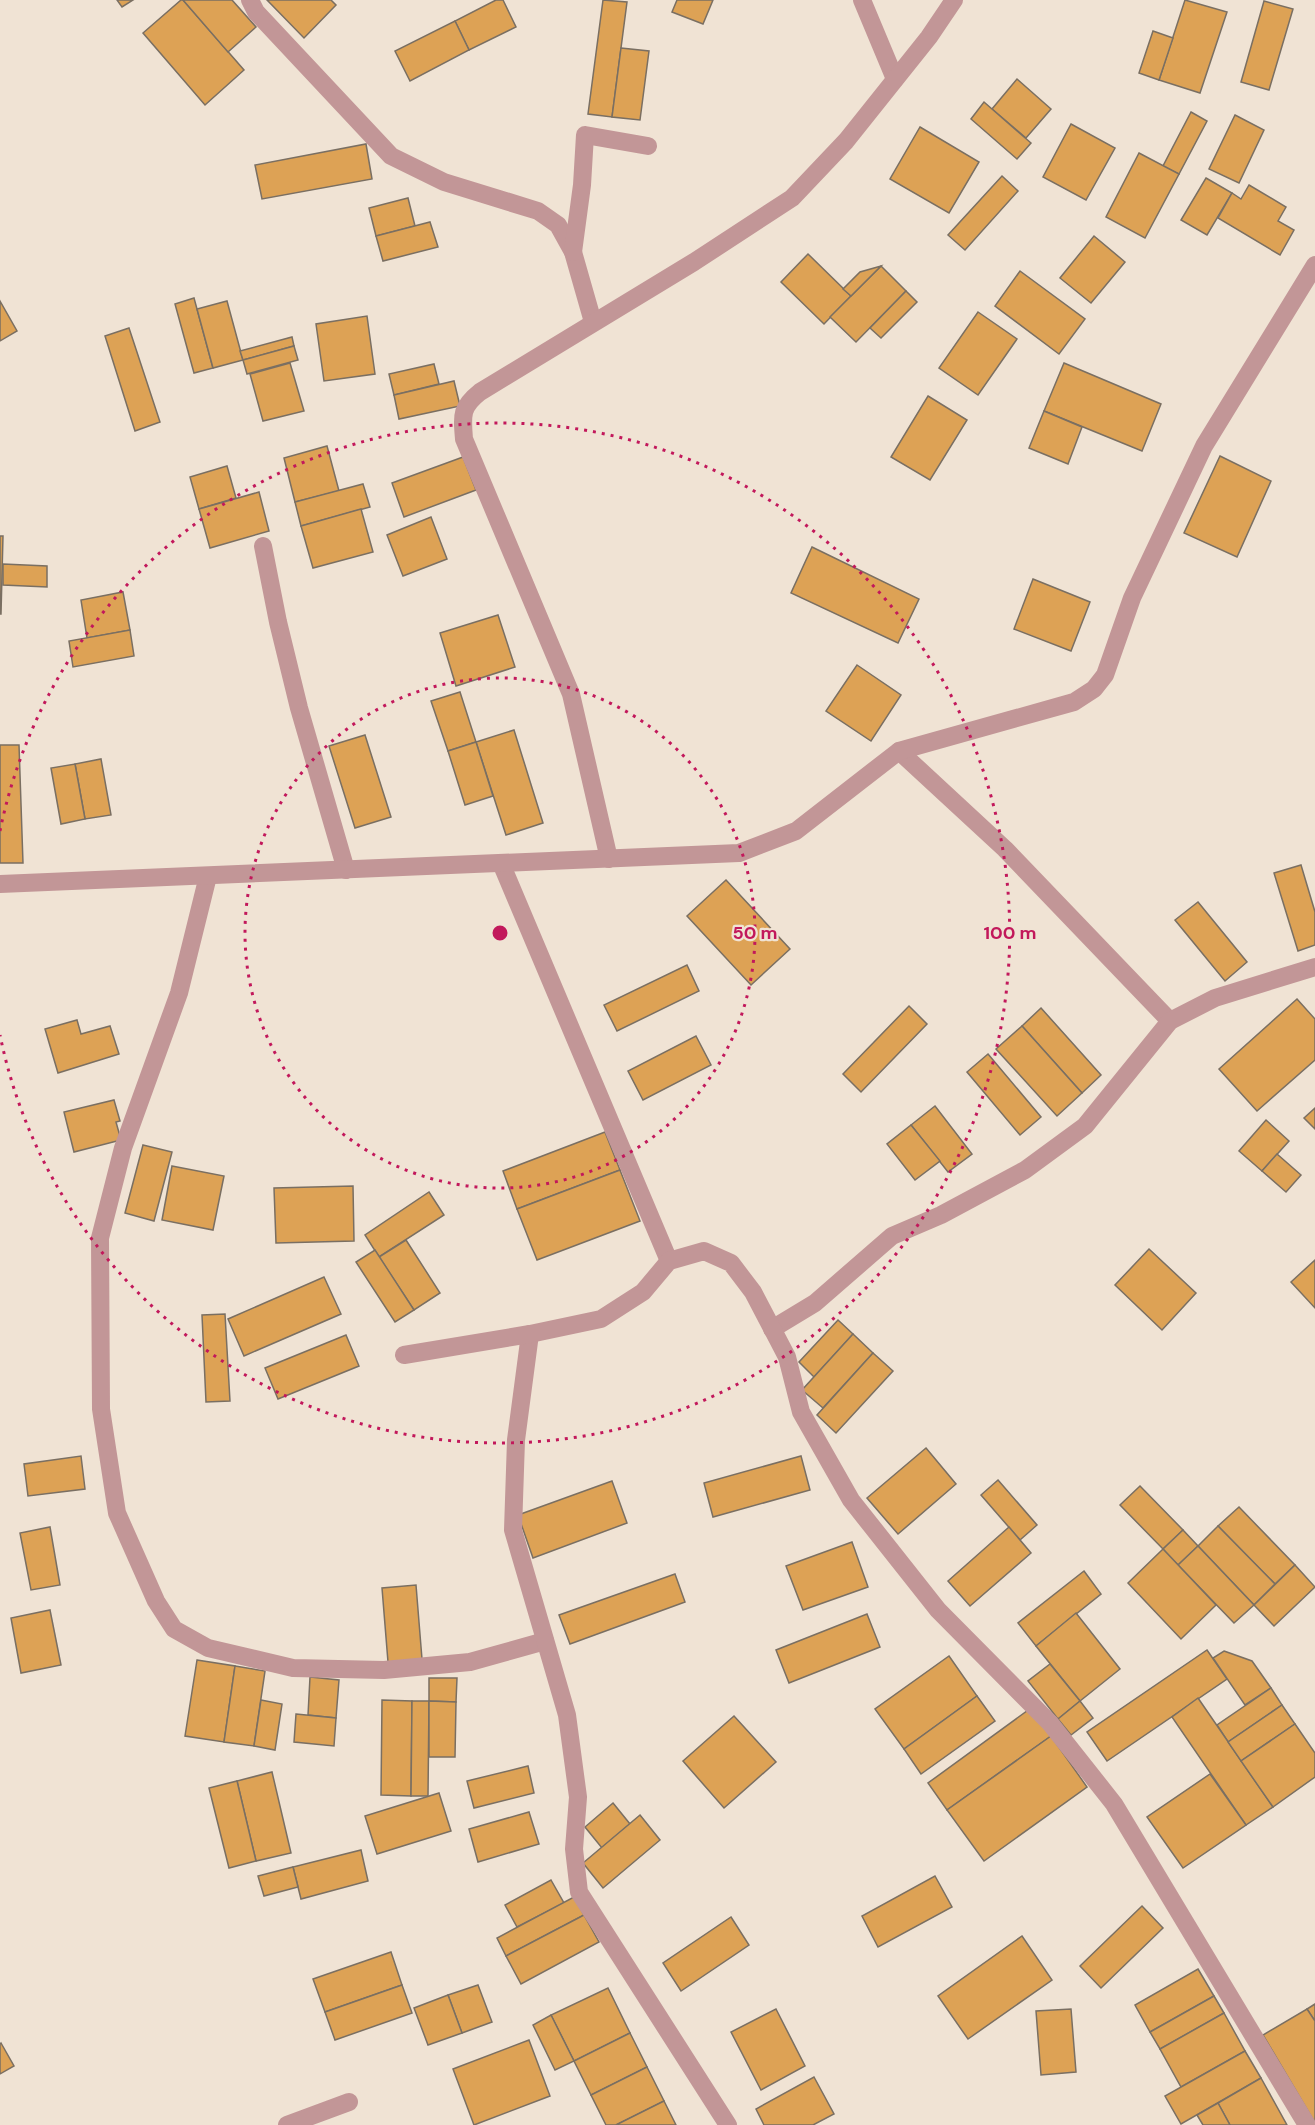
<svg xmlns="http://www.w3.org/2000/svg" width="1315" height="2125" font-family="'DM Sans',sans-serif">
<style>
.building{fill:#dda255;stroke:#7a6f62;stroke-width:1.5}
.lines{fill:none;stroke-linecap:round;stroke-linejoin:round}
.minor{stroke:#c29697;stroke-width:18}
.ring{fill:none;stroke:#c2185b;stroke-width:3;stroke-dasharray:3 6}
.centre{fill:#c2185b;stroke:#f0e3d4;stroke-width:3}
.ring-label{font-size:18px;text-anchor:middle;font-weight:bold;fill:#c2185b;stroke:#f0e3d4;stroke-width:4.5;stroke-linejoin:round;paint-order:stroke}
</style>
<rect width="100%" height="100%" fill="#f0e3d4"/>
<g class="building">
<polygon points="117,0 133,0 122,7"/>
<polygon points="181,0 183,0 244,70 205,105 143,33"/>
<polygon points="183,0 232,0 256,27 228,52"/>
<polygon points="267,0 331,0 336,5 304,38"/>
<polygon points="496,0 503,0 516,27 469,50 455,21"/>
<polygon points="603,0 627,2 612,117 588,114"/>
<polygon points="677,0 713,0 703,24 672,12"/>
<polygon points="1185,0 1227,12 1200,93 1159,80"/>
<polygon points="1264,1 1293,9 1269,90 1241,82"/>
<polygon points="455,21 469,50 410,81 395,51"/>
<polygon points="1153,31 1173,38 1159,80 1139,73"/>
<polygon points="621,48 649,51 640,120 612,117"/>
<polygon points="1017,79 1051,109 1026,138 992,109"/>
<polygon points="984,102 1031,143 1017,159 971,119"/>
<polygon points="1191,112 1207,121 1179,174 1163,166"/>
<polygon points="1235,115 1264,130 1239,183 1209,169"/>
<polygon points="1071,124 1115,148 1086,200 1043,177"/>
<polygon points="920,127 979,162 949,213 890,179"/>
<polygon points="366,144 372,179 262,199 255,165"/>
<polygon points="1139,153 1179,174 1145,238 1106,217"/>
<polygon points="1002,176 1018,191 965,250 948,235"/>
<polygon points="1206,178 1232,193 1207,235 1181,220"/>
<polygon points="1249,185 1286,207 1278,221 1294,230 1280,255 1218,218 1232,193 1241,199"/>
<polygon points="408,198 415,226 376,236 369,208"/>
<polygon points="430,222 438,247 383,261 376,236"/>
<polygon points="1094,236 1125,262 1091,303 1060,278"/>
<polygon points="808,254 851,296 824,324 781,282"/>
<polygon points="881,266 906,291 856,342 830,317"/>
<polygon points="881,266 851,296 843,289 860,272"/>
<polygon points="1020,271 1085,319 1059,354 995,306"/>
<polygon points="906,291 917,302 881,338 870,328"/>
<polygon points="194,298 213,368 194,373 175,304"/>
<polygon points="0,301 17,331 0,341"/>
<polygon points="227,301 243,360 213,368 197,309"/>
<polygon points="978,312 1017,339 978,395 939,368"/>
<polygon points="367,316 375,374 324,381 316,324"/>
<polygon points="129,328 160,422 135,431 105,336"/>
<polygon points="292,337 294,346 243,360 240,351"/>
<polygon points="294,346 298,360 247,374 243,360"/>
<polygon points="290,363 304,411 263,421 250,374"/>
<polygon points="1064,363 1161,404 1142,451 1044,411"/>
<polygon points="434,364 439,384 394,395 389,374"/>
<polygon points="454,381 460,406 399,419 394,395"/>
<polygon points="928,396 967,420 930,480 891,457"/>
<polygon points="1044,411 1082,427 1068,464 1029,448"/>
<polygon points="327,446 339,491 295,502 284,458"/>
<polygon points="1220,456 1271,481 1237,557 1184,533"/>
<polygon points="463,457 476,490 404,517 392,483"/>
<polygon points="227,466 236,498 199,509 190,477"/>
<polygon points="363,484 370,507 301,526 295,502"/>
<polygon points="259,492 269,531 210,548 199,509"/>
<polygon points="361,509 373,552 313,568 301,526"/>
<polygon points="431,517 447,559 403,576 387,535"/>
<polygon points="0,536 3,536 1,614 0,614"/>
<polygon points="812,547 919,599 898,643 791,593"/>
<polygon points="3,564 47,566 47,587 3,585"/>
<polygon points="1033,579 1090,602 1071,651 1014,629"/>
<polygon points="123,592 130,630 87,638 81,600"/>
<polygon points="498,615 515,667 456,686 440,633"/>
<polygon points="130,630 134,656 73,667 69,641"/>
<polygon points="857,665 901,695 871,741 826,711"/>
<polygon points="460,692 476,742 448,751 431,701"/>
<polygon points="514,730 543,823 506,835 476,742"/>
<polygon points="365,735 391,817 355,828 329,746"/>
<polygon points="476,742 493,796 465,805 448,751"/>
<polygon points="0,745 19,745 23,863 0,863"/>
<polygon points="101,759 111,815 85,819 75,764"/>
<polygon points="75,764 85,819 61,824 51,768"/>
<polygon points="1301,865 1315,912 1315,945 1298,951 1274,873"/>
<polygon points="726,880 790,949 751,985 687,916"/>
<polygon points="1198,902 1247,962 1225,981 1175,920"/>
<polygon points="687,965 699,991 617,1031 604,1005"/>
<polygon points="1297,999 1315,1019 1315,1060 1257,1111 1219,1069"/>
<polygon points="909,1006 927,1024 861,1092 843,1074"/>
<polygon points="1041,1008 1101,1075 1082,1093 1022,1026"/>
<polygon points="77,1020 81,1034 110,1026 119,1054 58,1073 45,1029"/>
<polygon points="1022,1026 1082,1093 1057,1116 996,1049"/>
<polygon points="696,1036 711,1065 643,1100 628,1071"/>
<polygon points="988,1054 1041,1117 1020,1135 967,1072"/>
<polygon points="114,1100 120,1121 116,1122 121,1140 74,1152 64,1112"/>
<polygon points="935,1106 972,1154 948,1172 911,1125"/>
<polygon points="1315,1108 1315,1129 1304,1118"/>
<polygon points="1266,1120 1289,1141 1262,1171 1239,1151"/>
<polygon points="911,1125 940,1161 915,1180 887,1144"/>
<polygon points="605,1132 620,1170 517,1209 503,1171"/>
<polygon points="143,1145 172,1152 154,1221 125,1213"/>
<polygon points="1277,1154 1301,1175 1286,1192 1262,1171"/>
<polygon points="172,1166 224,1176 213,1230 162,1220"/>
<polygon points="620,1170 640,1221 537,1260 517,1209"/>
<polygon points="353,1186 354,1241 276,1243 274,1188"/>
<polygon points="429,1192 444,1215 379,1257 365,1235"/>
<polygon points="406,1240 440,1293 414,1310 379,1257"/>
<polygon points="1149,1249 1196,1293 1162,1330 1115,1285"/>
<polygon points="375,1250 414,1310 395,1322 356,1262"/>
<polygon points="1315,1260 1315,1308 1291,1282"/>
<polygon points="324,1277 341,1314 244,1356 228,1319"/>
<polygon points="225,1314 230,1401 206,1402 202,1315"/>
<polygon points="838,1320 853,1334 814,1377 799,1362"/>
<polygon points="853,1334 873,1353 823,1408 802,1390"/>
<polygon points="346,1335 359,1366 278,1399 265,1368"/>
<polygon points="873,1353 893,1371 836,1433 817,1415"/>
<polygon points="926,1448 956,1484 898,1534 867,1498"/>
<polygon points="81,1456 85,1489 28,1496 24,1464"/>
<polygon points="801,1456 810,1490 713,1517 704,1483"/>
<polygon points="998,1480 1037,1525 1020,1540 981,1495"/>
<polygon points="612,1481 627,1523 533,1558 518,1515"/>
<polygon points="1140,1486 1183,1530 1163,1549 1120,1505"/>
<polygon points="1239,1507 1295,1565 1275,1584 1218,1526"/>
<polygon points="1218,1526 1275,1584 1254,1605 1198,1546"/>
<polygon points="50,1527 60,1585 31,1590 20,1533"/>
<polygon points="1009,1527 1031,1553 970,1606 948,1581"/>
<polygon points="1183,1530 1198,1546 1178,1565 1163,1549"/>
<polygon points="852,1542 868,1587 803,1610 786,1566"/>
<polygon points="1198,1546 1254,1605 1234,1623 1178,1565"/>
<polygon points="1163,1549 1216,1605 1181,1639 1128,1583"/>
<polygon points="1295,1565 1315,1587 1274,1626 1254,1605"/>
<polygon points="1084,1571 1101,1594 1036,1646 1018,1623"/>
<polygon points="675,1574 685,1602 570,1644 559,1615"/>
<polygon points="416,1585 422,1659 388,1662 382,1588"/>
<polygon points="50,1610 61,1665 21,1673 11,1618"/>
<polygon points="1076,1613 1120,1669 1080,1701 1036,1646"/>
<polygon points="867,1614 880,1647 789,1683 776,1650"/>
<polygon points="1207,1650 1227,1679 1107,1761 1087,1732"/>
<polygon points="1224,1651 1252,1661 1271,1688 1245,1705 1213,1658"/>
<polygon points="949,1656 977,1696 904,1749 875,1709"/>
<polygon points="197,1660 235,1666 224,1742 185,1736"/>
<polygon points="1050,1664 1080,1701 1058,1719 1028,1681"/>
<polygon points="235,1666 265,1671 254,1746 224,1742"/>
<polygon points="310,1677 339,1680 336,1718 308,1715"/>
<polygon points="429,1678 457,1678 456,1702 429,1701"/>
<polygon points="1271,1688 1282,1705 1228,1742 1217,1725"/>
<polygon points="977,1696 995,1721 921,1774 904,1749"/>
<polygon points="1198,1698 1273,1807 1246,1825 1172,1717"/>
<polygon points="261,1700 282,1704 275,1750 254,1746"/>
<polygon points="382,1700 412,1701 411,1796 381,1795"/>
<polygon points="412,1701 429,1701 428,1796 411,1796"/>
<polygon points="429,1701 456,1702 455,1757 429,1757"/>
<polygon points="1080,1701 1093,1718 1071,1735 1058,1719"/>
<polygon points="1282,1705 1295,1724 1241,1761 1228,1742"/>
<polygon points="1031,1708 1051,1736 947,1810 928,1783"/>
<polygon points="296,1714 336,1718 334,1746 294,1742"/>
<polygon points="734,1716 776,1762 724,1808 683,1761"/>
<polygon points="1295,1724 1315,1753 1315,1777 1273,1807 1241,1761"/>
<polygon points="1051,1736 1087,1787 984,1861 947,1810"/>
<polygon points="528,1766 534,1793 474,1808 467,1781"/>
<polygon points="272,1772 291,1853 256,1861 237,1781"/>
<polygon points="1210,1774 1246,1825 1183,1868 1147,1817"/>
<polygon points="237,1781 256,1861 229,1868 209,1788"/>
<polygon points="439,1793 451,1831 377,1854 365,1816"/>
<polygon points="613,1803 630,1824 602,1848 585,1827"/>
<polygon points="529,1812 539,1844 478,1862 469,1829"/>
<polygon points="640,1815 660,1840 603,1888 583,1863"/>
<polygon points="361,1850 368,1881 301,1899 293,1867"/>
<polygon points="293,1867 298,1887 264,1896 258,1876"/>
<polygon points="935,1876 952,1907 878,1947 862,1916"/>
<polygon points="551,1880 564,1903 517,1927 505,1905"/>
<polygon points="574,1897 584,1915 506,1956 497,1938"/>
<polygon points="1142,1906 1163,1928 1101,1988 1080,1966"/>
<polygon points="584,1915 599,1942 521,1984 506,1956"/>
<polygon points="731,1917 749,1945 681,1991 663,1963"/>
<polygon points="1022,1936 1052,1980 968,2039 938,1996"/>
<polygon points="391,1952 402,1985 325,2012 313,1979"/>
<polygon points="1198,1969 1214,1996 1150,2032 1135,2005"/>
<polygon points="402,1985 412,2013 335,2040 325,2012"/>
<polygon points="478,1985 492,2022 462,2033 448,1995"/>
<polygon points="608,1988 630,2033 574,2061 551,2015"/>
<polygon points="448,1995 462,2033 428,2045 414,2008"/>
<polygon points="1214,1996 1224,2013 1160,2049 1150,2032"/>
<polygon points="1315,2004 1315,2021 1307,2009"/>
<polygon points="776,2009 805,2066 761,2090 731,2032"/>
<polygon points="1071,2009 1076,2072 1041,2075 1036,2011"/>
<polygon points="1307,2009 1315,2021 1315,2123 1263,2035"/>
<polygon points="1224,2013 1245,2051 1181,2087 1160,2049"/>
<polygon points="551,2015 574,2061 555,2070 533,2025"/>
<polygon points="630,2033 647,2067 591,2095 574,2061"/>
<polygon points="529,2040 550,2096 474,2125 453,2069"/>
<polygon points="1,2043 14,2066 0,2074 0,2044"/>
<polygon points="1245,2051 1261,2078 1181,2124 1165,2096"/>
<polygon points="647,2067 664,2101 616,2125 606,2125 591,2095"/>
<polygon points="814,2077 834,2114 813,2125 764,2125 756,2109"/>
<polygon points="1261,2078 1287,2125 1230,2125 1218,2103"/>
<polygon points="664,2101 676,2125 616,2125"/>
<polygon points="1218,2103 1230,2125 1203,2125 1197,2115"/>
</g>
<g class="lines">
<g class="minor">
<polyline points="250,0 256,12 391,156 444,182 538,211 558,225 573,252 593,322"/>
<polyline points="862,0 895,79"/>
<polyline points="573,252 582,185 585,135 648,146"/>
<polyline points="263,546 278,622 299,708 346,870"/>
<polyline points="899,751 1005,849 1170,1021"/>
<path d="M 609,859 L 571,694 L 464,439 C 462,415 461,407 480,392 L 694,262 L 792,198 L 846,141 L 929,37 L 954,0"/>
<polyline points="501,863 669,1261"/>
<polyline points="208,876 179,993 123,1148 100,1238 101,1409 117,1513 156,1601 174,1629 208,1648 293,1668 384,1670 470,1662 545,1641"/>
<polyline points="0,884 739,853 796,831 899,751 1074,702 1094,689 1105,675 1132,598 1204,446 1315,265"/>
<polyline points="772,1329 815,1303 892,1236 941,1215 1025,1170 1085,1126 1170,1021 1215,998 1315,967"/>
<polyline points="530,1334 516,1440 513,1530 567,1715 578,1797 574,1849 579,1892 728,2125"/>
<polyline points="404,1355 530,1334 601,1319 643,1292 669,1261 704,1251 731,1263 753,1292 787,1357 801,1412 851,1500 938,1610 1050,1723 1114,1804 1307,2125"/>
<polyline points="287,2125 349,2102"/>
</g>
</g>
<g class="ring">
<circle cx="500" cy="933" r="255"/>
<path d="M0 831A510 510 0 1 1 0 1035"/>
</g>
<circle cx="500" cy="933" r="9" class="centre"/>
<g class="ring-label">
<text x="755" y="939">50 m</text>
<text x="1010" y="939">100 m</text>
</g>
</svg>
